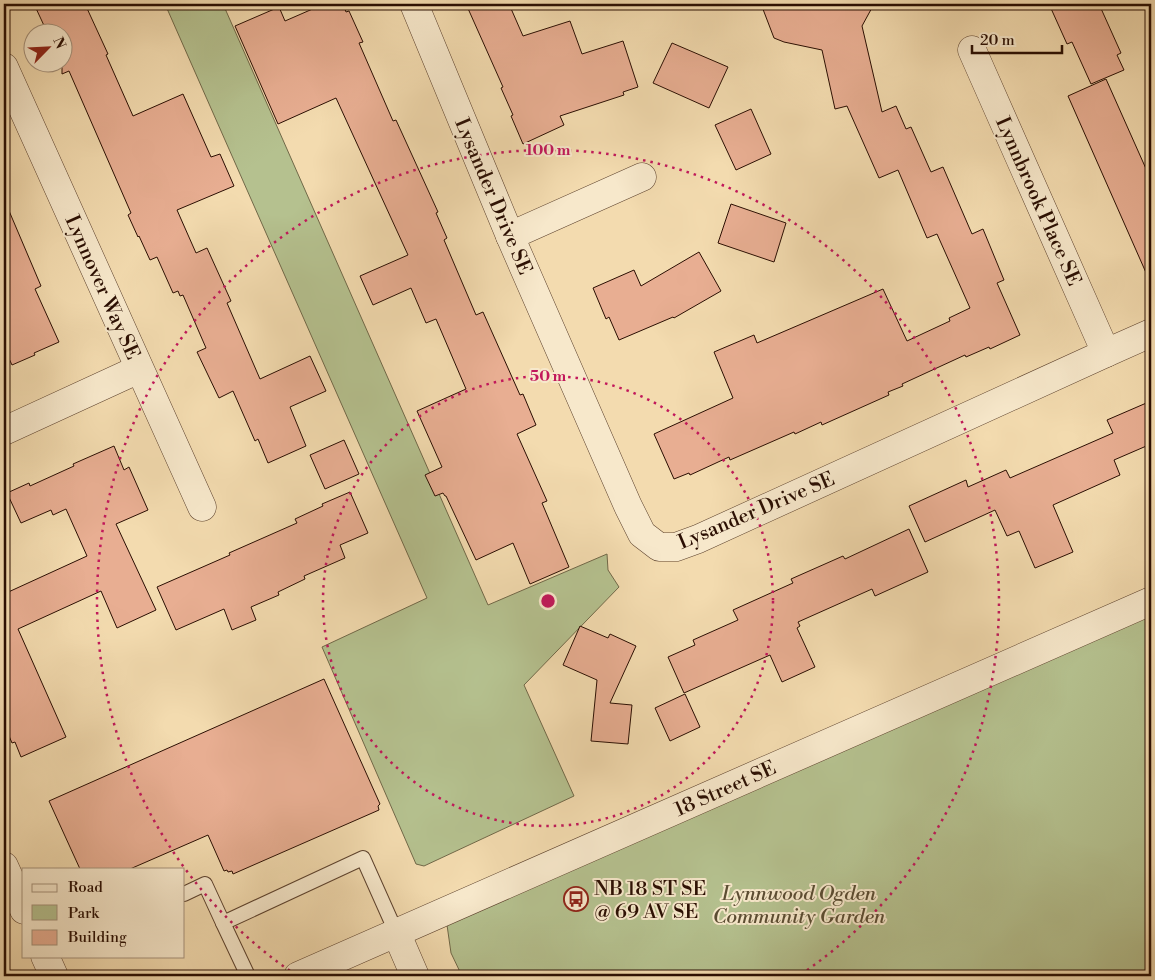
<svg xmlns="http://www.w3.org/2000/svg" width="1155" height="980" font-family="'Libre Bodoni',serif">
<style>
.green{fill:#b5c18f;stroke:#706848}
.building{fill:#e8ae92;stroke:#2a0e02}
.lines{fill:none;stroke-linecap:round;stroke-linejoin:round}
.service-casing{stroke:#5c412d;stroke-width:16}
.minor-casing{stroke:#5c412d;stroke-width:29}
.tertiary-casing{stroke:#5c412d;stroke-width:29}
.service{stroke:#f7e8cb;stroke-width:14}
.minor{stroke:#f7e8cb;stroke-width:28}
.tertiary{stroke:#f7e8cb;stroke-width:28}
.ring{fill:none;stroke:#c2185b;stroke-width:2.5;stroke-dasharray:2.5 5}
.labels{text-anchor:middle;stroke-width:4;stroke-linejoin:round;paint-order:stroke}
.street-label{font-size:20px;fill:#2a0e02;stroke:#f7e8cb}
.poi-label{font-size:20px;fill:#2a0e02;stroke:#f7e8cb;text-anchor:start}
.park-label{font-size:20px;font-style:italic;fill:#5b4d33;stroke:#f7e8cb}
.centre{fill:#c2185b;stroke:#f7e8cb;stroke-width:2.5}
.ring-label{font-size:15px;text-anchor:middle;font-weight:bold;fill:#c2185b;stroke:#f7e8cb;stroke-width:4;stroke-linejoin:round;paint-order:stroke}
</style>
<rect width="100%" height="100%" fill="#f3dbaf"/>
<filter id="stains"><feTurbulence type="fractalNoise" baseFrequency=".004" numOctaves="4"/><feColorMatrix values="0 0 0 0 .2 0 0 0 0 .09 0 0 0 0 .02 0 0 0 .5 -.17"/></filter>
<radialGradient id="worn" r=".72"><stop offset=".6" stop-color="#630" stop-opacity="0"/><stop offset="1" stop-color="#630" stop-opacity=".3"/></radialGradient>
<g class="green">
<polygon points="165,4 223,4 488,605 607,554 608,570 619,587 524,685 574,796 424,866 416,864 322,647 427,598"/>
<polygon points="1151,601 1151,976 462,976 451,953 445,911"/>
</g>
<g class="building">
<polygon points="34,4 85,4 108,54 106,55 133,116 183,94 211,157 220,154 234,186 177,210 196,253 207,248 231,301 227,303 260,379 310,356 326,391 290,407 306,446 268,463 258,439 255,441 233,391 219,398 197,352 206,348 183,295 180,296 178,291 173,293 157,257 150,260 139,236 138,237 128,215 131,213 69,71 62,74 62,32 47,32"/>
<polygon points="324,4 343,4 346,12 349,11 363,42 359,43 393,121 396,120 438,212 436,213 447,238 444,240 476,315 483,312 520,395 523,394 536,425 517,434 547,501 542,503 569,567 530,584 513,543 476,560 446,496 445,496 443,493 435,496 425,475 442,467 417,411 466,389 436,319 426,323 411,288 373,305 360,276 408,255 336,98 278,124 235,26 279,7 285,21"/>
<polygon points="466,4 509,4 523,36 570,21 582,54 623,41 638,87 623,92 624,95 560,116 564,125 523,144 511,116 513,115 501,88 503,87"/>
<polygon points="761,4 874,4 862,26 882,112 896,106 906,129 911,127 931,172 943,167 972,234 983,229 1004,280 997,283 1020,335 990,349 989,347 966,357 965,355 902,384 903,386 888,392 889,395 822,425 821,422 795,434 794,432 730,460 729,457 690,475 689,473 674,479 654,434 733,398 714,352 754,335 757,343 883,289 907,341 950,321 949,318 970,308 937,234 927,238 898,170 879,178 847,106 835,109 822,50 784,42 774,38"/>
<polygon points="1049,4 1099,4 1121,53 1117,55 1124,70 1091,84 1072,42 1067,44"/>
<polygon points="672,43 728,67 709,108 653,83"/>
<polygon points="1106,79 1151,180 1151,284 1068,96"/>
<polygon points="751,109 771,154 736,170 715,125"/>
<polygon points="4,199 41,286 35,289 59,342 34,353 35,355 12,365 4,348"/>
<polygon points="731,204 786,223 774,262 718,243"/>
<polygon points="699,252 721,291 674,318 673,317 619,340 609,317 606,319 593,288 634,270 641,286"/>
<polygon points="1151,401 1151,444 1114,460 1120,475 1053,505 1073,552 1035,568 1019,531 1007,536 995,510 925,542 909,506 966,480 968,487 1006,470 1010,478 1113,433 1107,420"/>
<polygon points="344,440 359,474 325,489 310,455"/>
<polygon points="114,446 124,470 129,467 148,510 116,524 156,610 117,628 101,591 18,629 66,737 21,757 15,742 12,743 4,724 4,594 87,556 66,509 53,515 51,510 21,523 7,493 29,483 30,486 74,466 73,464"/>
<polygon points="350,492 368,533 340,545 345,558 304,576 305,579 278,592 279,595 251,607 256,620 232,630 224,609 176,630 157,587 230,555 229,553 297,523 295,519 323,506 322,504"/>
<polygon points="909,529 928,572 875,596 872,589 798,622 800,626 797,628 815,667 782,682 770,655 684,693 668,657 695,645 693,640 738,620 733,610 793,583 791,579 843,556 845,559"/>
<polygon points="580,626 608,638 610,634 636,646 610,703 632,705 628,744 591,741 597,680 563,665"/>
<polygon points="324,679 380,804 378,806 379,810 233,874 232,871 228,872 227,870 224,871 208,835 130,869 80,869 49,801"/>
<polygon points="685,694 700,727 670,741 655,708"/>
</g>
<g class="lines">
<defs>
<g id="service">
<polyline points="184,894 205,884 223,923 363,858 396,932"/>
<polyline points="223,923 248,976"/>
</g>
<g id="minor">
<polyline points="414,4 510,236 628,506 642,534 659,547 676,547 698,539 1106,353 1151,333"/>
<polyline points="972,50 1106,353"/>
<polyline points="4,67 202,507"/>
<polyline points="510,236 642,177"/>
<polyline points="4,431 139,369"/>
<polyline points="4,866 24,910"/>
<polyline points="396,932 415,976"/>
<polyline points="45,956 54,976"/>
</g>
<polyline id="tertiary" points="298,976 1151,601"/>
</defs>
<use href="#service" class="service-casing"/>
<use href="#minor" class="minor-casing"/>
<use href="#tertiary" class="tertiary-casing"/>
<use href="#service" class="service"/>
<use href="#minor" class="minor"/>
<use href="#tertiary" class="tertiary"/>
</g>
<g class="ring">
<circle cx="548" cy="601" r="225"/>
<path d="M296 975A451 451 0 1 1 800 975"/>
</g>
<defs>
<symbol id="bus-ring" viewBox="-11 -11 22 22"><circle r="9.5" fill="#f7e8cb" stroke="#8f2418" stroke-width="1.5"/><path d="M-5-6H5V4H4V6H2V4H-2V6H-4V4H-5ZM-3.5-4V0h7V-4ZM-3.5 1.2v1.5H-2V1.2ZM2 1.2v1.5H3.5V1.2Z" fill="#8f2418"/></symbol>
</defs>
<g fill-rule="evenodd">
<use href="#bus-ring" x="562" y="885" width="28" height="28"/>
</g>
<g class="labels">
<g class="street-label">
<text transform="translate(494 196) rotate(67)" y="7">Lysander Drive SE</text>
<text transform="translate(1039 201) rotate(66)" y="7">Lynnbrook Place SE</text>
<text transform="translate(103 287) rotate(66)" y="7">Lynnover Way SE</text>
<text transform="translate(756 510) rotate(-23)" y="7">Lysander Drive SE</text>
<text transform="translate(725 788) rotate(-24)" y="7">18 Street SE</text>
</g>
<g class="poi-label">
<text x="594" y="895">NB 18 ST SE<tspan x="594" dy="23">@ 69 AV SE</tspan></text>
</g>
<g class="park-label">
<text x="799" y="900">Lynnwood Ogden<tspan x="799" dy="23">Community Garden</tspan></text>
</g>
</g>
<circle cx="548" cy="601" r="8" class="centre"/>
<g class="ring-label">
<text x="548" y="155">100 m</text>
<text x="548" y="381">50 m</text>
</g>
<rect width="1155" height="980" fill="none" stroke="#f3dbaf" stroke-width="20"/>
<rect x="5" y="5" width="1145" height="970" fill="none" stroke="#2a0e02" stroke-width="2.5"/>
<rect x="10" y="10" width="1135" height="960" fill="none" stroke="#2a0e02"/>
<rect x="22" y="868" width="162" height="90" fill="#f7e8cb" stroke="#a5917b"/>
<rect x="32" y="884" width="25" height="8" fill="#f7e8cb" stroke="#a5917b"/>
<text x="68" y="892" font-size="15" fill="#2a0e02">Road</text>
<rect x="32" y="905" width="25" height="15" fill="#b5c18f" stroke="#a5917b"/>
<text x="68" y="918" font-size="15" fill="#2a0e02">Park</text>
<rect x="32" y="930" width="25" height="15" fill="#e8ae92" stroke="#a5917b"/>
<text x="68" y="942" font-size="15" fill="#2a0e02">Building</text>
<g transform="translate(48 48) rotate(66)"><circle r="24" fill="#f7e8cb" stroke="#a5917b"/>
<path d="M0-4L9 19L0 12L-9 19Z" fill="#8f2418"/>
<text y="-8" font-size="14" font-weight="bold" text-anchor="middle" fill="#2a0e02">N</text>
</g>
<path d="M972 45v8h90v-8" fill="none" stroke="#2a0e02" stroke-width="2.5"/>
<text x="980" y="45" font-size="15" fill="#2a0e02" stroke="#f7e8cb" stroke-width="4" paint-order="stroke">20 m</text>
<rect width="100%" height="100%" filter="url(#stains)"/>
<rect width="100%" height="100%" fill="url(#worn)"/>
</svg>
